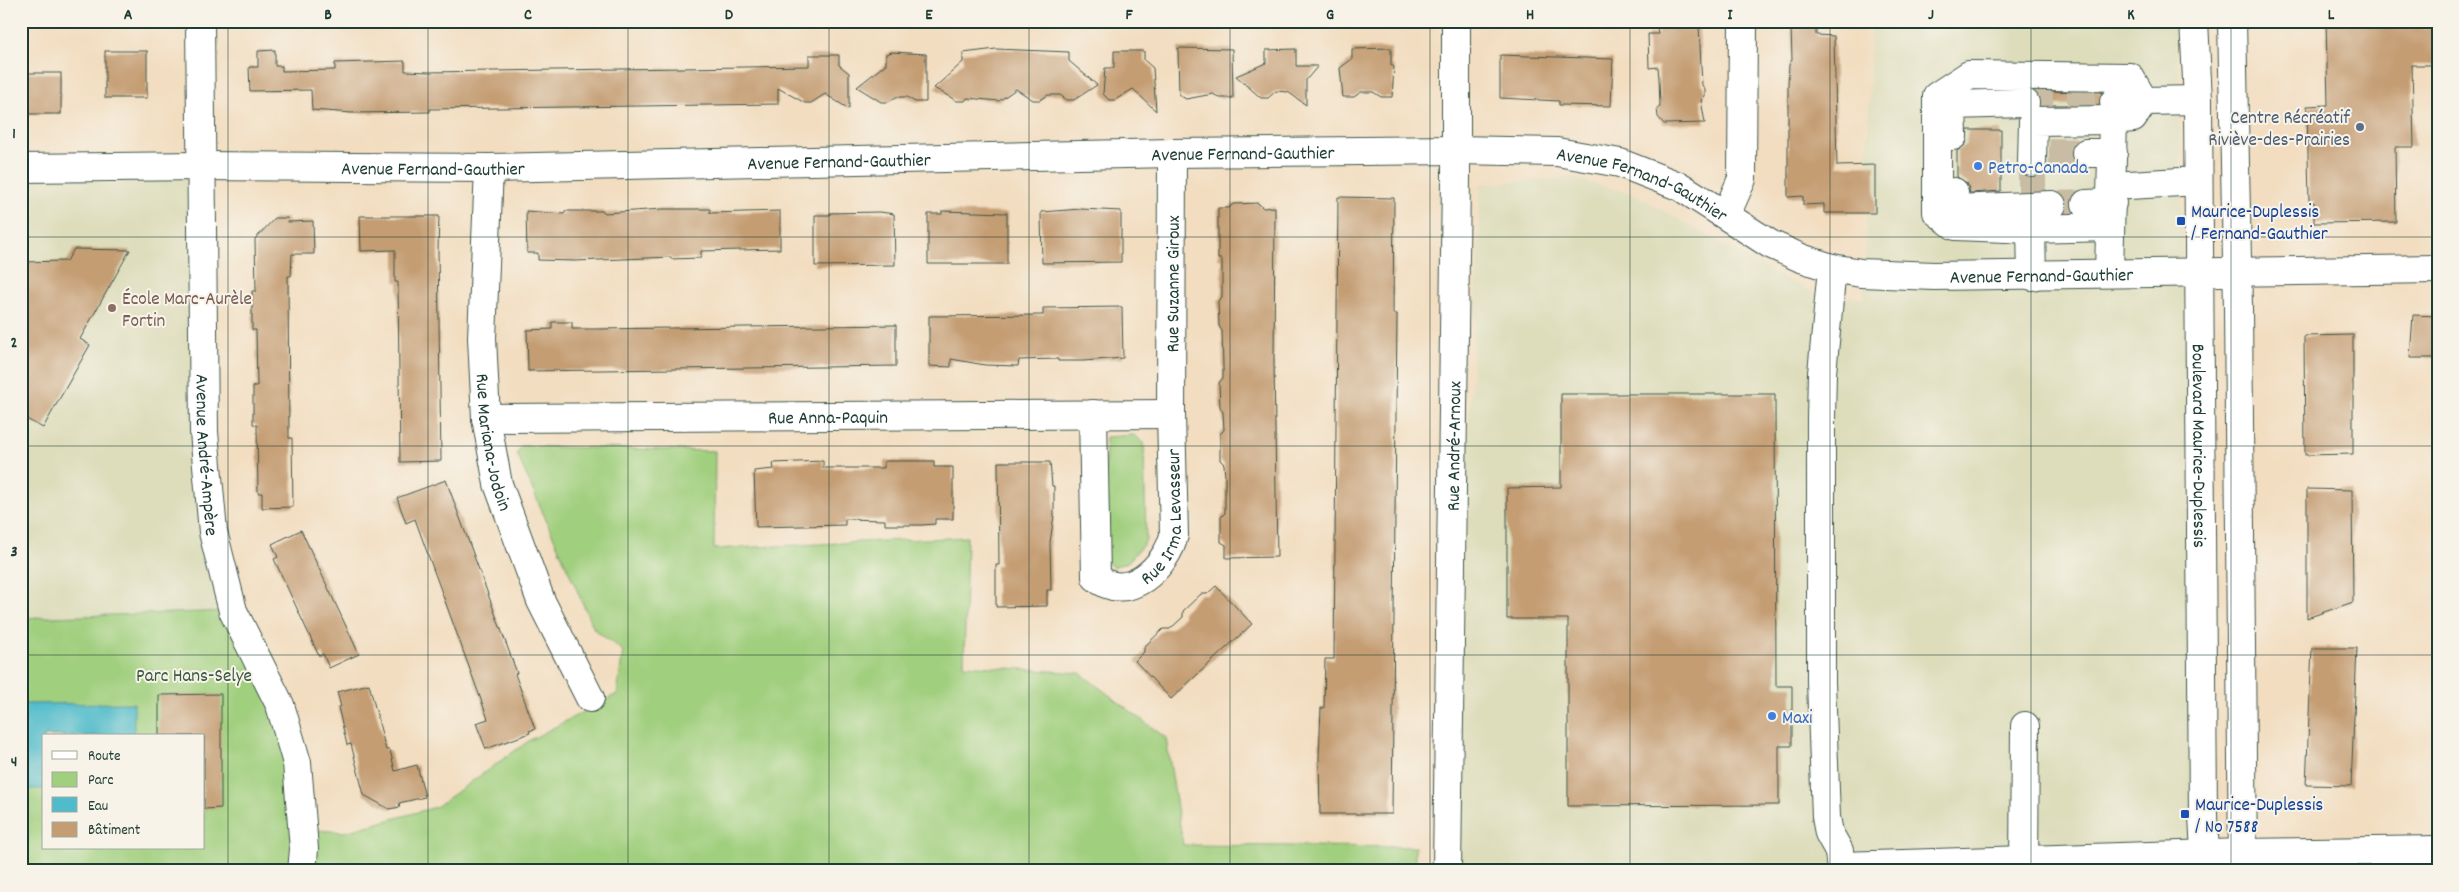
<svg xmlns="http://www.w3.org/2000/svg" width="2459" height="892" font-family="Dekko,sans-serif">
<style>
.built{fill:#ddddbc}
.green{fill:#a0cf7e;stroke:#608659;fill-rule:evenodd}
.water{fill:#4fbbcb;stroke:#377c80}
.building{fill:#c49d73}
.lines{fill:none;stroke-linecap:round;stroke-linejoin:round}
.minor-tunnel{stroke:#c8bda4;stroke-width:28;stroke-dasharray:28 14;stroke-linecap:butt}
.minor-casing{stroke:#3f5549;stroke-width:30}
.minor{stroke:#fff;stroke-width:28}
.grid{fill:none;stroke:#1f3d34;stroke-width:1;stroke-opacity:0.55}
.service-dot{fill:#5c6f8a;stroke:#f7f3e8;stroke-width:2}
.shop-dot{fill:#3f7fe0;stroke:#f7f3e8;stroke-width:2}
.transit-dot{fill:#1a4fb4;stroke:#f7f3e8;stroke-width:2}
.education-dot{fill:#8d6e63;stroke:#f7f3e8;stroke-width:2}
.labels{text-anchor:middle;stroke-width:4;stroke-linejoin:round;paint-order:stroke}
.service-label{font-size:19px;fill:#4e5e75;stroke:#f7f3e8;text-anchor:end}
.street-label{font-size:19px;fill:#1f3d34;stroke:#f7f3e8}
.shop-label{font-size:19px;fill:#366cbe;stroke:#f7f3e8;text-anchor:start}
.transit-label{font-size:19px;fill:#164399;stroke:#f7f3e8;text-anchor:start}
.education-label{font-size:19px;fill:#785e54;stroke:#f7f3e8;text-anchor:start}
.park-label{font-size:19px;fill:#395a43;stroke:#f7f3e8}
.neatline{fill:none;stroke:#1f3d34;stroke-width:2}
.grid-label{font-size:16px;text-anchor:middle;font-weight:bold;fill:#1f3d34}
</style>
<rect width="100%" height="100%" fill="#f7f3e8"/>
<filter id="ink" filterUnits="userSpaceOnUse"><feTurbulence type="fractalNoise" baseFrequency=".02" numOctaves="2"/><feDisplacementMap in="SourceGraphic" scale="10" xChannelSelector="R" yChannelSelector="G"/><feConvolveMatrix kernelMatrix="1 2 1 2 8 2 1 2 1" color-interpolation-filters="sRGB"/></filter>
<filter id="wash" filterUnits="userSpaceOnUse"><feTurbulence type="fractalNoise" baseFrequency=".0096" numOctaves="4" result="noise"/><feDisplacementMap in="SourceGraphic" scale="20" xChannelSelector="R" yChannelSelector="G"/><feGaussianBlur stdDeviation="1.12" result="paint"/><feColorMatrix in="noise" values="0 0 0 0 0 0 0 0 0 0 0 0 0 0 0 0 0 1.4 0 .05"/><feComposite in="paint" operator="in"/></filter>
<g filter="url(#wash)">
<rect width="100%" height="100%" fill="#f2ddc0"/>
<g class="built">
<polygon points="1871,21 2174,21 2178,53 2198,871 1447,871 1481,184 1572,178 1634,194 1781,277 1816,293 1864,298"/>
<polygon points="202,166 204,432 233,611 21,618 21,168"/>
</g>
<g class="green">
<polygon points="1134,435 1144,443 1146,541 1128,562 1113,567 1104,560 1106,437"/>
<path d="M 521,446 L 715,451 L 714,549 L 967,537 L 964,665 L 1080,673 L 1166,738 L 1183,845 L 1415,847 L 1415,871 L 21,871 L 21,618 L 233,611 L 280,705 L 302,829 L 345,832 L 436,807 L 530,740 L 617,694 L 623,651 L 594,629 L 517,454 ZM 44,736 L 204,736 L 204,848 L 44,848 Z"/>
</g>
<polygon class="water" points="134,703 134,736 44,736 44,789 21,789 21,704"/>
<g id="blocks">
<g class="building">
<polygon points="2326,21 2411,21 2411,28 2438,27 2438,65 2412,65 2414,147 2395,147 2396,222 2314,223 2314,202 2309,202 2307,106 2328,105"/>
<polygon points="1699,26 1702,85 1705,90 1705,96 1701,100 1705,123 1664,124 1658,117 1657,108 1660,106 1659,79 1658,67 1649,68 1648,34 1658,34 1657,27"/>
<polygon points="1791,26 1816,26 1816,35 1834,36 1837,166 1875,165 1875,213 1824,213 1824,204 1803,205 1803,196 1788,197 1788,85 1789,65 1792,60"/>
<polygon points="1178,48 1232,49 1233,98 1220,98 1213,94 1186,99 1179,95"/>
<polygon points="1391,48 1391,65 1394,67 1392,97 1381,97 1373,92 1361,92 1354,97 1343,97 1340,68 1352,59 1352,49"/>
<polygon points="996,49 1069,52 1069,61 1097,85 1074,100 1067,100 1060,95 1048,95 1040,100 1033,100 1016,89 999,101 967,98 965,101 957,101 934,88 963,62 963,53"/>
<polygon points="1296,49 1296,66 1318,66 1306,80 1306,105 1288,92 1276,91 1268,98 1261,98 1236,76 1266,63 1266,50"/>
<polygon points="275,50 275,66 282,66 282,71 335,70 335,63 405,61 405,71 429,72 809,66 809,55 839,55 839,65 849,73 849,109 825,94 811,103 805,103 778,88 778,104 430,109 430,112 352,113 312,110 311,90 250,91 249,67 258,67 258,51"/>
<rect x="105" y="51" width="42" height="47"/>
<polygon points="1114,51 1144,51 1144,60 1153,68 1156,111 1133,89 1115,100 1109,100 1103,94 1105,68 1114,68"/>
<polygon points="892,52 926,54 926,102 915,102 907,97 896,97 888,102 881,102 857,87 886,64 886,54"/>
<polygon points="1500,55 1613,59 1611,106 1559,105 1559,101 1500,98"/>
<rect x="21" y="73" width="40" height="41"/>
<polygon points="2035,91 2102,92 2099,105 2040,105 2039,95"/>
<polygon points="1968,130 2001,130 2001,191 1970,193 1967,183 1957,177 1957,151 1966,144"/>
<polygon points="1338,197 1394,198 1393,314 1397,314 1392,814 1320,814 1319,757 1321,708 1324,708 1325,659 1334,659"/>
<polygon points="1258,203 1263,208 1275,207 1274,365 1277,557 1226,558 1226,545 1221,542 1221,517 1225,513 1225,477 1224,464 1220,460 1220,434 1224,430 1223,412 1220,407 1219,383 1223,378 1223,366 1222,331 1219,326 1218,301 1222,297 1222,259 1218,259 1218,208 1229,208 1233,204"/>
<polygon points="662,209 710,209 710,213 780,211 780,249 701,251 701,258 671,259 671,257 575,261 538,260 538,253 527,253 526,211 564,214 566,211 603,211 605,213"/>
<polygon points="1081,209 1121,211 1121,262 1042,263 1041,212"/>
<polygon points="942,211 1007,213 1007,264 928,264 928,214 942,214"/>
<polygon points="880,212 894,214 895,265 815,266 815,215 830,215 830,213"/>
<polygon points="360,216 439,216 438,250 441,461 400,462 398,282 395,282 395,250 361,251"/>
<polygon points="275,218 287,218 288,222 313,221 314,254 292,254 291,276 288,276 289,438 292,438 293,507 262,508 262,493 258,493 257,425 253,424 253,386 257,386 256,330 252,330 252,291 256,291 255,239"/>
<polygon points="74,249 130,250 80,339 90,345 43,428 21,416 21,262 67,261"/>
<polygon points="1122,307 1123,358 1083,361 1058,361 1058,359 1019,360 1018,366 985,365 951,359 951,367 929,366 929,316 1043,315 1043,308"/>
<polygon points="2413,315 2438,316 2438,358 2410,358"/>
<polygon points="552,322 572,322 572,329 597,329 896,325 896,366 528,371 527,330 552,329"/>
<polygon points="2353,335 2353,454 2305,455 2304,336"/>
<polygon points="1561,394 1775,394 1776,686 1792,686 1792,746 1779,746 1779,805 1568,806 1568,619 1507,619 1507,488 1561,487"/>
<polygon points="823,461 823,468 884,468 884,461 934,461 934,467 953,467 953,519 935,519 935,524 922,525 885,525 885,520 845,519 845,525 756,527 754,471 774,469 773,463"/>
<polygon points="998,462 1050,462 1052,486 1054,486 1054,516 1050,542 1051,590 1047,590 1047,606 996,607 996,565 999,565"/>
<polygon points="446,480 517,673 515,674 535,729 529,731 530,733 486,749 476,723 488,719 415,519 406,523 397,498"/>
<polygon points="2307,489 2352,490 2353,602 2307,618"/>
<polygon points="301,530 359,654 329,668 323,654 319,656 274,559 278,557 272,544"/>
<polygon points="1216,586 1252,624 1171,699 1135,661 1144,652 1144,647 1163,629 1170,629 1183,617 1183,611 1201,594 1207,594"/>
<polygon points="2312,648 2357,648 2351,786 2306,785"/>
<polygon points="369,684 386,750 390,750 395,771 417,765 425,797 399,803 400,807 389,809 364,795 351,744 347,745 338,707 341,707 337,692"/>
<polygon points="221,694 221,808 204,809 204,736 159,736 159,695"/>
</g>
</g>
</g>
<g filter="url(#ink)">
<use href="#blocks" fill-opacity="0" stroke="#3f5549" stroke-width="1"/>
<g class="lines">
<g class="minor-tunnel">
<polyline points="2025,103 2114,102"/>
<polyline points="2049,152 2086,153"/>
<polyline points="2032,194 2032,162"/>
<polyline points="2052,205 2086,204"/>
</g>
<defs>
<g id="minor">
<path id="s1" d="M 200,21 L 204,432 L 213,532 L 233,611 L 280,705 L 297,763 L 304,849 L 302,871"/>
<path id="s2" d="M 2194,21 L 2198,100 L 2203,816 L 2206,871"/>
<polyline points="2232,21 2238,308 2243,871"/>
<polyline points="1953,136 1952,105 2025,103"/>
<polyline points="2086,153 2113,153"/>
<polyline points="2032,162 2033,121 2113,120"/>
<path id="s3" d="M 21,168 L 202,166 L 489,168 L 1172,153 L 1457,150 L 1557,152 L 1620,163 L 1681,187 L 1770,244 L 1801,258 L 1832,268 L 1861,273 L 1934,276 L 2438,269"/>
<path id="s4" d="M 489,168 L 482,338 L 486,418 L 498,484 L 541,601 L 590,698"/>
<polyline points="2112,186 2198,181"/>
<polyline points="1954,192 1955,209 2052,205"/>
<polyline points="2086,204 2112,203"/>
<polyline points="2032,213 2031,229 2110,227"/>
<polyline points="1726,215 1742,179 1743,21"/>
<polyline points="1832,268 1822,373 1821,418 1821,682 1826,817 1829,833 1839,851 1841,871"/>
<polyline points="2109,273 2113,120 2133,118 2144,101 2198,100"/>
<polyline points="2032,276 2031,229 1955,226 1937,212 1937,96 1969,75 2130,77 2144,101 2114,102"/>
<path id="s5" d="M 1093,414 L 1096,577 C 1127,605 1167,566 1174,535 L 1171,414 L 1172,153"/>
<path id="s6" d="M 486,418 L 1171,414"/>
<polyline points="1842,866 2243,853 2438,850"/>
<path id="s7" d="M 1447,871 L 1456,179 L 1456,21"/>
<polyline points="2024,871 2025,726"/>
</g>
</defs>
<use href="#minor" class="minor-casing"/>
<use href="#minor" class="minor"/>
</g>
</g>
<path class="grid" d="M 228,21 L 228,871M 428,21 L 428,871M 628,21 L 628,871M 829,21 L 829,871M 1029,21 L 1029,871M 1230,21 L 1230,871M 1430,21 L 1430,871M 1630,21 L 1630,871M 1830,21 L 1830,871M 2031,21 L 2031,871M 2231,21 L 2231,871M 21,237 L 2438,237M 21,446 L 2438,446M 21,655 L 2438,655"/>
<circle class="service-dot" cx="2360" cy="127" r="5"/>
<g class="shop-dot">
<circle cx="1978" cy="166" r="5"/>
<circle cx="1772" cy="716" r="5"/>
</g>
<g class="transit-dot">
<rect x="2176" y="216" width="10" height="10" rx="2.5"/>
<rect x="2180" y="809" width="10" height="10" rx="2.5"/>
</g>
<circle class="education-dot" cx="112" cy="308" r="5"/>
<g class="labels">
<g class="service-label">
<text x="2350" y="123">Centre Récréatif<tspan x="2350" dy="22">Riviève-des-Prairies</tspan></text>
</g>
<g class="street-label">
<text dy="7" stroke="none"><textPath href="#s3" startOffset="1222">Avenue Fernand-Gauthier</textPath></text>
<text dy="7" stroke="none"><textPath href="#s3" startOffset="818">Avenue Fernand-Gauthier</textPath></text>
<text dy="7" stroke="none"><textPath href="#s3" startOffset="412">Avenue Fernand-Gauthier</textPath></text>
<text dy="7" stroke="none"><textPath href="#s3" startOffset="1628">Avenue Fernand-Gauthier</textPath></text>
<text dy="7" stroke="none"><textPath href="#s3" startOffset="2048">Avenue Fernand-Gauthier</textPath></text>
<text dy="7" stroke="none"><textPath href="#s5" startOffset="520">Rue Suzanne Giroux</textPath></text>
<text dy="7" stroke="none"><textPath href="#s6" startOffset="342">Rue Anna-Paquin</textPath></text>
<text dy="7" stroke="none"><textPath href="#s4" startOffset="275">Rue Mariana-Jodoin</textPath></text>
<text dy="7" stroke="none"><textPath href="#s7" startOffset="425">Rue André-Arnoux</textPath></text>
<text dy="7" stroke="none"><textPath href="#s2" startOffset="425">Boulevard Maurice-Duplessis</textPath></text>
<text dy="7" stroke="none"><textPath href="#s1" startOffset="434">Avenue André-Ampère</textPath></text>
<text dy="7" stroke="none"><textPath href="#s5" startOffset="284">Rue Irma Levasseur</textPath></text>
</g>
<g class="shop-label">
<text x="1988" y="173">Petro-Canada</text>
<text x="1782" y="723">Maxi</text>
</g>
<g class="transit-label">
<text x="2191" y="217">Maurice-Duplessis<tspan x="2191" dy="22">/ Fernand-Gauthier</tspan></text>
<text x="2195" y="810">Maurice-Duplessis<tspan x="2195" dy="22">/ No 7588</tspan></text>
</g>
<g class="education-label">
<text x="122" y="304">École Marc-Aurèle<tspan x="122" dy="22">Fortin</tspan></text>
</g>
<g class="park-label">
<text x="194" y="681">Parc Hans-Selye</text>
</g>
</g>
<rect width="2459" height="892" fill="none" stroke="#f7f3e8" stroke-width="55"/>
<rect x="42" y="734" width="162" height="115" fill="#f7f3e8" stroke="#a1aaa0"/>
<rect x="52" y="751" width="25" height="8" fill="#ffffff" stroke="#a1aaa0"/>
<text x="88" y="760" font-size="15" fill="#1f3d34">Route</text>
<rect x="52" y="772" width="25" height="15" fill="#a0cf7e" stroke="#a1aaa0"/>
<text x="88" y="784" font-size="15" fill="#1f3d34">Parc</text>
<rect x="52" y="797" width="25" height="15" fill="#4fbbcb" stroke="#a1aaa0"/>
<text x="88" y="810" font-size="15" fill="#1f3d34">Eau</text>
<rect x="52" y="822" width="25" height="15" fill="#c49d73" stroke="#a1aaa0"/>
<text x="88" y="834" font-size="15" fill="#1f3d34">Bâtiment</text>
<rect x="28" y="28" width="2404" height="836" class="neatline"/>
<g class="grid-label">
<text x="128" y="19">A</text>
<text x="328" y="19">B</text>
<text x="528" y="19">C</text>
<text x="729" y="19">D</text>
<text x="929" y="19">E</text>
<text x="1129" y="19">F</text>
<text x="1330" y="19">G</text>
<text x="1530" y="19">H</text>
<text x="1730" y="19">I</text>
<text x="1931" y="19">J</text>
<text x="2131" y="19">K</text>
<text x="2331" y="19">L</text>
<text x="14" y="138">1</text>
<text x="14" y="347">2</text>
<text x="14" y="556">3</text>
<text x="14" y="766">4</text>
</g>
</svg>
